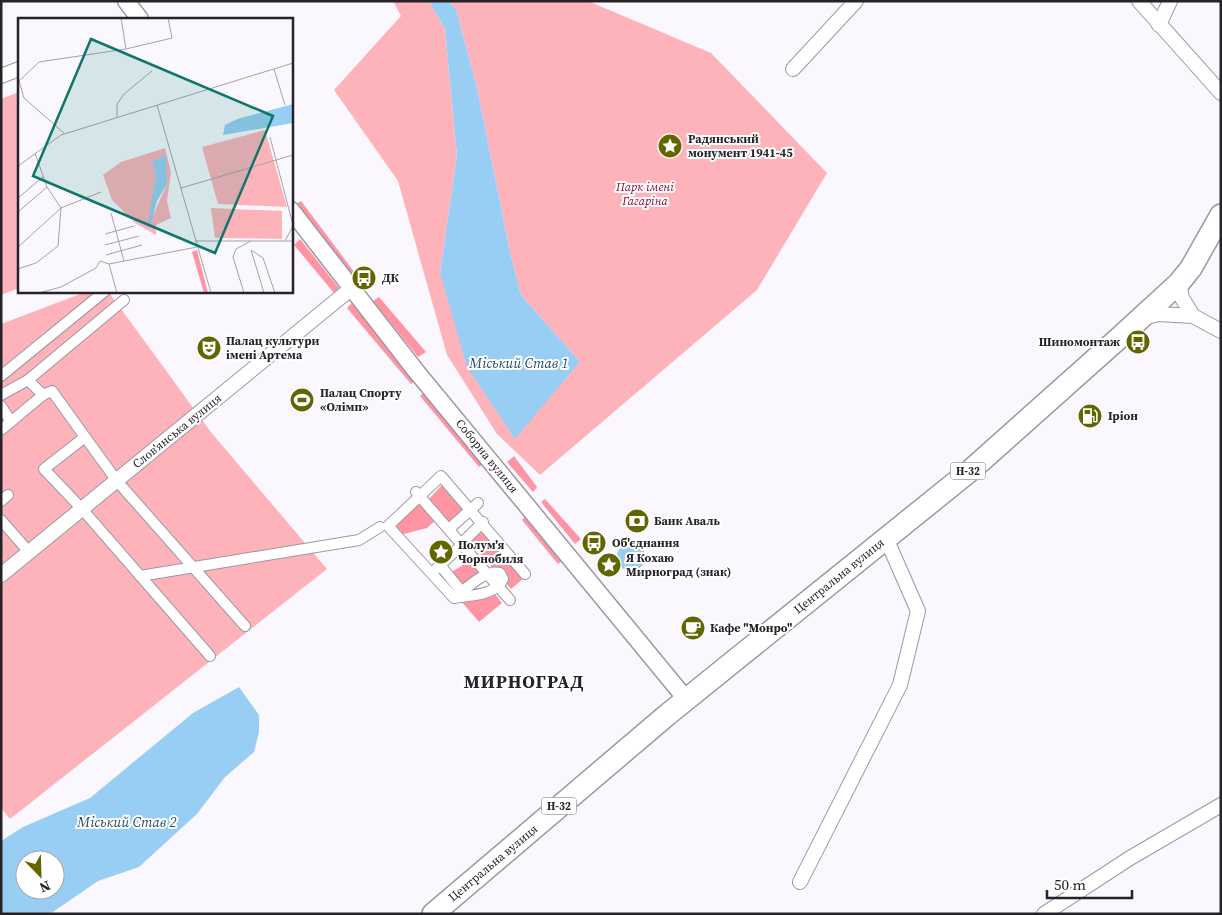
<svg xmlns="http://www.w3.org/2000/svg" width="1222" height="915" font-family="'Source Serif 4',serif">
<style>
.green{fill:#feb3ba}
.forest{fill:#ff95a2}
.water{fill:#99cef4;fill-rule:evenodd}
.lines{fill:none;stroke-linecap:round;stroke-linejoin:round}
.pedestrian-casing{stroke:#9d97a5;stroke-width:12}
.minor-casing{stroke:#9d97a5;stroke-width:16}
.tertiary-casing{stroke:#9d97a5;stroke-width:19}
.primary-casing{stroke:#9d97a5;stroke-width:24}
.pedestrian{stroke:#fff;stroke-width:10}
.minor{stroke:#fff;stroke-width:14}
.tertiary{stroke:#fff;stroke-width:16}
.primary{stroke:#fff;stroke-width:21}
.labels{text-anchor:middle;stroke-width:4;stroke-linejoin:round;paint-order:stroke}
.shield{fill:#fff;stroke:#666569;stroke-width:1}
.shield-label{font-size:11px;font-weight:bold;fill:#252329}
.poi-label{font-size:12px;font-weight:bold;fill:#252329;stroke:#fff;text-anchor:start}
.park-label{font-size:12px;font-style:italic;fill:#8c0d33;stroke:#fff}
.street-label{font-size:12px;fill:#252329;stroke:#fff}
.water-label{font-size:14px;font-style:italic;fill:#244c66;stroke:#fff}
.district-label{font-size:18px;font-weight:bold;letter-spacing:1px;fill:#252329;stroke:#fff}
.inset-road{fill:none;stroke:#a5a3a9;stroke-width:1}
.view{fill:#0f766e;fill-opacity:0.15;stroke:#0f766e;stroke-width:2.5}
.inset-edge{fill:none;stroke:#252329;stroke-width:2.5}
</style>
<rect width="100%" height="100%" fill="#faf8fe"/>
<g class="green">
<polygon points="393,1 429,1 445,29 457,156 440,273 580,362 521,295 510,252 477,88 456,9 448,1 588,1 711,53 827,173 757,290 540,475 497,434 447,355 398,181 334,90 401,16"/>
<polygon points="19,92 19,288 1,295 1,99"/>
<polygon points="88,291 108,291 210,431 327,569 10,819 1,808 1,324"/>
</g>
<g class="forest">
<polygon points="301,201 358,277 355,279 295,205"/>
<polygon points="300,239 339,288 334,293 294,245"/>
<polygon points="379,297 426,352 418,357 373,301"/>
<polygon points="352,303 416,380 411,384 347,308"/>
<polygon points="425,391 486,463 479,467 420,396"/>
<polygon points="514,456 537,487 533,492 507,462"/>
<polygon points="442,485 464,508 450,523 429,499"/>
<polygon points="545,499 581,539 575,544 541,502"/>
<polygon points="422,501 436,520 427,528 400,535 396,525"/>
<polygon points="527,515 565,559 558,564 522,520"/>
<polygon points="484,531 524,578 511,589 469,541"/>
<polygon points="471,560 481,572 461,587 450,573"/>
<polygon points="495,594 502,603 479,622 461,601"/>
</g>
<g class="water">
<polygon points="429,1 448,1 456,9 477,88 510,252 521,295 580,362 515,439 467,367 440,273 457,156 445,29"/>
<circle cx="631" cy="557" r="14"/>
<path d="M 239,687 L 259,715 L 259,732 L 254,752 L 225,777 L 197,814 L 139,867 L 98,881 L 50,914 L 1,914 L 1,841 L 23,827 L 90,798 L 193,713 ZM 25,860 L 55,860 L 55,890 L 25,890 Z"/>
</g>
<g class="lines">
<defs>
<g id="pedestrian">
<polyline points="124,300 28,380 43,395 52,391 85,437 44,469 82,509 210,656"/>
<polyline points="1,376 105,291"/>
<polyline points="1,395 28,380"/>
<polyline points="1,406 11,422"/>
<polyline points="1,430 43,395"/>
<polyline points="85,437 117,481 245,626"/>
<polyline points="416,492 510,600"/>
<polyline points="1,501 8,495"/>
<polyline points="1,520 29,552"/>
<polyline points="449,529 478,503"/>
<polyline points="470,548 464,541 483,522"/>
<polyline points="440,565 462,545"/>
<polyline points="432,573 440,565 462,592"/>
<polyline points="140,576 359,540 380,527"/>
<path d="M 454,598 C 466,589 485,569 500,573 L 503,579 C 495,596 471,595 454,598 L 388,526 L 441,476 L 525,574"/>
</g>
<g id="minor">
<polyline points="1139,1 1221,93"/>
<polyline points="1159,25 1170,1"/>
<polyline points="793,69 856,1"/>
<polyline points="1,76 19,69"/>
<polyline points="1179,283 1182,298 1193,316"/>
<polyline points="1143,318 1158,314 1193,316 1221,331"/>
<polyline points="1,575 353,287"/>
<polyline points="800,882 900,685 918,611 886,538"/>
<polyline points="1044,914 1130,858 1221,805"/>
</g>
<g id="tertiary">
<polyline points="126,1 140,19"/>
<polyline points="291,210 416,371 686,699"/>
</g>
<polyline id="primary" points="433,914 667,715 971,470 1119,338 1179,283 1191,268 1221,215"/>
</defs>
<use href="#pedestrian" class="pedestrian-casing"/>
<use href="#minor" class="minor-casing"/>
<use href="#tertiary" class="tertiary-casing"/>
<use href="#primary" class="primary-casing"/>
<use href="#pedestrian" class="pedestrian"/>
<use href="#minor" class="minor"/>
<use href="#tertiary" class="tertiary"/>
<use href="#primary" class="primary"/>
</g>
<defs>
<symbol id="sight-disc" viewBox="-11 -11 22 22"><circle r="9.5" fill="#626601" stroke="#fff"/><path d="M0-6L1.8-2.2L6-1.7L2.9 1.2L3.7 5.4L0 3.3L-3.7 5.4L-2.9 1.2L-6-1.7L-1.8-2.2Z" fill="#fff"/></symbol>
<symbol id="bus-disc" viewBox="-11 -11 22 22"><circle r="9.5" fill="#626601" stroke="#fff"/><path d="M-5-6H5V4H4V6H2V4H-2V6H-4V4H-5ZM-3.5-4V0h7V-4ZM-3.5 1.2v1.5H-2V1.2ZM2 1.2v1.5H3.5V1.2Z" fill="#fff"/></symbol>
<symbol id="theatre-disc" viewBox="-11 -11 22 22"><circle r="9.5" fill="#626601" stroke="#fff"/><path d="M-5-5.5Q0-4 5-5.5V0Q5 5 0 6Q-5 5-5 0ZM-3.3-2.5H-1v1.5H-3.3ZM1-2.5H3.3v1.5H1ZM-2.8 1Q0 5.5 2.8 1Z" fill="#fff"/></symbol>
<symbol id="stadium-disc" viewBox="-11 -11 22 22"><circle r="9.5" fill="#626601" stroke="#fff"/><path d="M0-5a6.5 5 0 1 0 0 10a6.5 5 0 1 0 0-10ZM-3.5-1.8h7v3.6h-7Z" fill="#fff"/></symbol>
<symbol id="fuel-disc" viewBox="-11 -11 22 22"><circle r="9.5" fill="#626601" stroke="#fff"/><path d="M-5.5-6h7V0h2V4h1.3V-2.5L3-4.5l.8-.8L6-3V5H2.5V1h-1V6h-7ZM-4.2-4.7v3.2H.2V-4.7Z" fill="#fff"/></symbol>
<symbol id="bank-disc" viewBox="-11 -11 22 22"><circle r="9.5" fill="#626601" stroke="#fff"/><path d="M-6-4H6V4H-6ZM0-2.3a2.3 2.3 0 1 0 0 4.6a2.3 2.3 0 1 0 0-4.6Z" fill="#fff"/></symbol>
<symbol id="cafe-disc" viewBox="-11 -11 22 22"><circle r="9.5" fill="#626601" stroke="#fff"/><path d="M-5.5-4.5H6V0H3Q3 3.5 0 3.5H-2.5Q-5.5 3.5-5.5 0ZM3-3.2v2h1.7v-2ZM-6 4.5H4V6H-6Z" fill="#fff"/></symbol>
</defs>
<g fill-rule="evenodd">
<use href="#sight-disc" x="656" y="132" width="28" height="28"/>
<use href="#bus-disc" x="350" y="264" width="28" height="28"/>
<use href="#bus-disc" x="1124" y="328" width="28" height="28"/>
<use href="#theatre-disc" x="195" y="334" width="28" height="28"/>
<use href="#stadium-disc" x="288" y="386" width="28" height="28"/>
<use href="#fuel-disc" x="1076" y="402" width="28" height="28"/>
<use href="#bank-disc" x="623" y="507" width="28" height="28"/>
<use href="#bus-disc" x="580" y="529" width="28" height="28"/>
<use href="#sight-disc" x="427" y="538" width="28" height="28"/>
<use href="#sight-disc" x="595" y="551" width="28" height="28"/>
<use href="#cafe-disc" x="679" y="614" width="28" height="28"/>
</g>
<g class="labels">
<g class="shield">
<rect x="950.5" y="462.5" width="35" height="17" rx="4"/>
<rect x="541.5" y="797.5" width="35" height="17" rx="4"/>
</g>
<g class="shield-label">
<text x="968" y="475">Н-32</text>
<text x="559" y="810">Н-32</text>
</g>
<g class="poi-label">
<text x="688" y="143">Радянський<tspan x="688" dy="14">монумент 1941-45</tspan></text>
<text x="382" y="282">ДК</text>
<text x="226" y="345">Палац культури<tspan x="226" dy="14">імені Артема</tspan></text>
<text x="1120" y="346" text-anchor="end">Шиномонтаж</text>
<text x="320" y="397">Палац Спорту<tspan x="320" dy="14">«Олімп»</tspan></text>
<text x="1108" y="420">Іріон</text>
<text x="654" y="525">Банк Аваль</text>
<text x="612" y="547">Об'єднання</text>
<text x="458" y="549">Полум'я<tspan x="458" dy="14">Чорнобиля</tspan></text>
<text x="626" y="562">Я Кохаю<tspan x="626" dy="14">Мирноград (знак)</tspan></text>
<text x="710" y="632">Кафе "Монро"</text>
</g>
<g class="park-label">
<text x="645" y="191">Парк імені<tspan x="645" dy="14">Гагаріна</tspan></text>
</g>
<g class="street-label">
<text transform="translate(177 431) rotate(-39)" y="4">Слов'янська вулиця</text>
<text transform="translate(487 456) rotate(51)" y="4">Соборна вулиця</text>
<text transform="translate(839 576) rotate(-39)" y="4">Центральна вулиця</text>
<text transform="translate(493 863) rotate(-40)" y="4">Центральна вулиця</text>
</g>
<g class="water-label">
<text x="519" y="368">Міський Став 1</text>
<text x="127" y="827">Міський Став 2</text>
</g>
<g class="district-label">
<text x="524" y="688">МИРНОГРАД</text>
</g>
</g>
<g transform="translate(18 18)">
<rect width="275" height="275" fill="#faf8fe"/>
<path d="M 247,112 L 269,189 L 200,186 L 184,129 ZM 147,130 L 153,154 L 149,183 L 153,200 L 138,207 L 138,217 L 117,205 L 94,182 L 85,157 L 103,144 ZM 134,144 L 149,166 L 133,202 L 138,158 ZM 193,190 L 264,193 L 264,221 L 197,220 Z" fill="#feb3ba" fill-rule="evenodd"/>
<path d="M 179,232 L 190,275 L 186,275 L 174,234 Z" fill="#ff95a2"/>
<path d="M 275,86 L 275,105 L 205,117 L 207,107 L 219,101 ZM 148,137 L 149,166 L 139,183 L 132,209 L 130,205 L 138,158 L 134,144 Z" fill="#99cef4"/>
<path class="inset-road" d="M 108,31 L 154,20 L 150,0M 256,51 L 267,87M 139,87 L 193,275M 99,99 L 99,86 L 106,76 L 134,53M 46,115 L 6,80 L 1,63 L 21,44 L 108,31 L 103,0M 252,119 L 275,207M 0,148 L 43,117 L 275,45M 163,170 L 275,137M 0,180 L 26,158M 0,194 L 29,169M 93,195 L 106,243M 87,216 L 116,208M 177,223 L 275,223M 267,223 L 275,208M 87,227 L 121,218M 0,229 L 43,190 L 83,174M 233,232 L 245,240 L 257,275M 233,232 L 246,275M 88,237 L 124,227M 91,246 L 99,275M 0,251 L 18,245 L 40,228 L 43,190 L 29,169 L 17,135M 21,275 L 43,269 L 78,250 L 82,243 L 91,246 L 179,229M 226,275 L 215,239 L 218,231 L 233,223"/>
<path class="view" d="M 73,21 L 255,98 L 197,235 L 15,158 Z"/>
<rect width="275" height="275" class="inset-edge"/>
</g>
<rect width="1222" height="915" fill="none" stroke="#252329" stroke-width="5"/>
<g transform="translate(40 875) rotate(157)"><circle r="24" fill="#ffffff" stroke="#a8a7a9"/>
<path d="M0-4L9 19L0 12L-9 19Z" fill="#626601"/>
<text y="-8" font-size="14" font-weight="bold" text-anchor="middle" fill="#252329">N</text>
</g>
<path d="M1047 890v8h85v-8" fill="none" stroke="#252329" stroke-width="2.5"/>
<text x="1054" y="890" font-size="15" fill="#252329" stroke="#ffffff" stroke-width="4" paint-order="stroke">50 m</text>
</svg>
